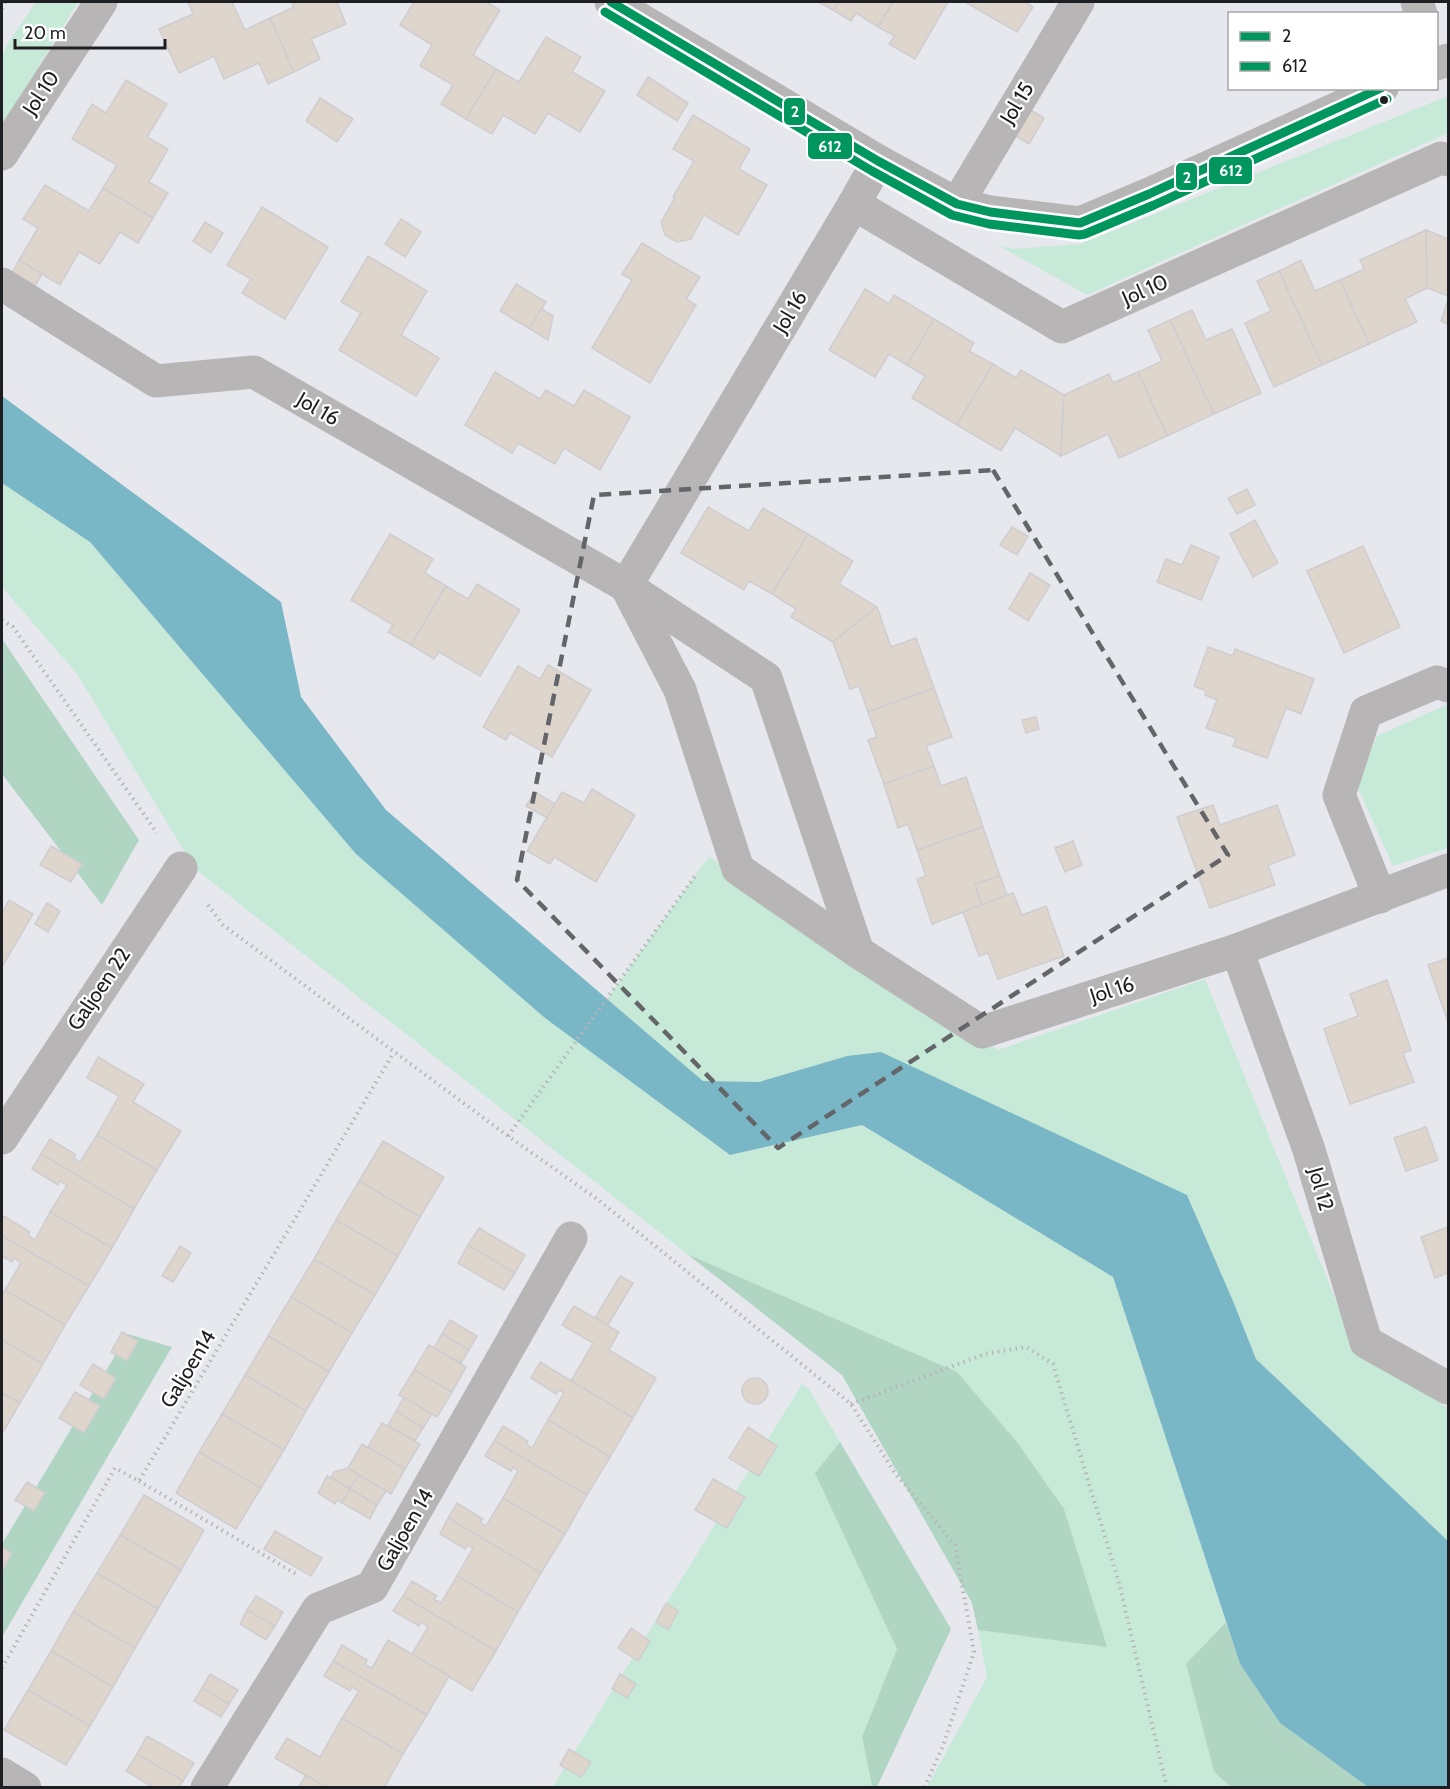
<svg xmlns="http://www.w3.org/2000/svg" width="1450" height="1789" font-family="Cabin,sans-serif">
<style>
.green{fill:#c7ead8}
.forest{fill:#b0d5c3}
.water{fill:#79b6c6}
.building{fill:#ded5cd;stroke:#cecdcf;stroke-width:1.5}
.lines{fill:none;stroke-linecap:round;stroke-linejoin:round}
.path{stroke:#b5b5b6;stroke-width:4;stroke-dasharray:1.5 4.5;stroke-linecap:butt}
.minor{stroke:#b7b5b6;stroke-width:33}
.bus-1-casing{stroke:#fff;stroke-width:14}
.bus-2-casing{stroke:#fff;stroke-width:14}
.bus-1{stroke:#00965e;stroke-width:9}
.bus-2{stroke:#00965e;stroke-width:9}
.marked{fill:none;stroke:#646569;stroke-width:4.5;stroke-dasharray:12 8;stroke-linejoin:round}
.bus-dot{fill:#1e1f22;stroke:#fff;stroke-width:2}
.labels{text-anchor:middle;stroke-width:4.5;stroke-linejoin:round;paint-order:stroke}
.street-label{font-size:21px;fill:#1e1f22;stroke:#fff}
.line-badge{stroke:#fff;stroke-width:2}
.badge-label{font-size:16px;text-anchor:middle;font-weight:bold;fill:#fff}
</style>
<rect width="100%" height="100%" fill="#e7e8ee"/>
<g class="green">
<polygon points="36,2 78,2 2,127 2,59 6,46"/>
<polygon points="1448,96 1448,133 1087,295 994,243 1012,249 1080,244"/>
<polygon points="2,483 90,542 356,854 545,1018 730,1155 862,1125 1113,1277 1226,1622 1186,1664 1214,1772 1231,1787 927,1787 987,1677 978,1630 1107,1646 957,1372 687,1254 195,869 77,674 2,587"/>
<polygon points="1448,704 1448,848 1393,866 1357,786 1377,736"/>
<polygon points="709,856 735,877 998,1050 1205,979 1355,1347 1448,1408 1448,1541 1256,1359 1233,1301 1187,1195 847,1056 759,1082 703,1081 607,999"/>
<polygon points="802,1384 809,1389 840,1442 816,1473 897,1649 862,1737 872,1787 552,1788"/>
</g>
<g class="forest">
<polygon points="2,639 139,840 102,905 2,774"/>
<polygon points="687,1254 957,1372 1017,1442 1064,1509 1107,1647 978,1630 972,1603 842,1375"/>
<polygon points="128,1334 172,1347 2,1637 2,1544"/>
<polygon points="840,1442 951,1629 877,1787 872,1787 862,1737 897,1649 815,1473"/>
<polygon points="1226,1622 1240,1664 1280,1723 1368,1787 1231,1787 1214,1772 1186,1664"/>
</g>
<polygon class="water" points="2,396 281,602 301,697 386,810 703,1081 759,1082 847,1056 881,1052 1187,1195 1233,1301 1256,1359 1448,1541 1448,1787 1368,1787 1280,1723 1240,1664 1113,1277 862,1125 730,1155 545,1018 356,854 90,542 2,483"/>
<g class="building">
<polygon points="188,2 232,2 245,30 270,18 294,72 268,84 259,63 224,79 214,56 179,73 159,29 193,14"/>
<polygon points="291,2 337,2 346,24 311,39 320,59 294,72 270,18 294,7"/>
<polygon points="414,2 453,2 457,3 458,2 486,2 500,10 473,55 496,69 466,119 441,104 453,85 420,66 432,45 400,25"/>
<polygon points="818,2 838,2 833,10"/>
<polygon points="838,2 893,2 878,27 856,13 851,21 833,10"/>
<polygon points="893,2 948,2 915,59 889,44 895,36 878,27"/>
<polygon points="965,2 1025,2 1033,7 1017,32"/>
<polygon points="546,37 581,57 572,72 605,91 580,132 548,113 535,134 503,115 492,134 466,119 496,69 519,82"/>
<polygon points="648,77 688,103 677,121 637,95"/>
<polygon points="126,80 167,104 147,137 168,149 149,182 168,193 153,218 103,188 117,165 72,139 92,104 106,113"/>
<polygon points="320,98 353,119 337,142 306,121"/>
<polygon points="1026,107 1044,118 1029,144 1011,133"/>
<polygon points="693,115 750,149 739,169 767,185 738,235 704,215 691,239 677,242 665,235 661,222 675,198 673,197 694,161 673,149"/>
<polygon points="45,185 89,211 103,188 153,218 138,243 120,232 100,264 79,252 60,285 19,260 38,228 23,219"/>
<polygon points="262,207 328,247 285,319 242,293 251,279 227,265"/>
<polygon points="401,219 421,232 405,257 385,244"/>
<polygon points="205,222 223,233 211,253 193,241"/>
<polygon points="1426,230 1427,288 1405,299 1417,322 1369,344 1340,280 1364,269 1360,260"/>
<polygon points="1426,230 1448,239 1448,296 1427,288"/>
<polygon points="642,243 700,277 686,299 696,305 650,383 592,348 632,280 622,274"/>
<polygon points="368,256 427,291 401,335 439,358 416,396 339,350 361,313 341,302"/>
<polygon points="19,260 42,274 35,286 12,273"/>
<polygon points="1301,260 1315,291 1340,280 1369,344 1322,365 1279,271"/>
<polygon points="1279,271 1322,365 1274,387 1245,323 1271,311 1257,281"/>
<polygon points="516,284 546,302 530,329 500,311"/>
<polygon points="865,289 889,304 894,295 934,319 907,365 889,354 875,377 829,350"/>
<polygon points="1448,300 1448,324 1441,321"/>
<polygon points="541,309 553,316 548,340 530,329"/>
<polygon points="1192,310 1206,340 1232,329 1261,393 1214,414 1170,320"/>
<polygon points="934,319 974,343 969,351 993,364 957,425 912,398 925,376 907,365"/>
<polygon points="1170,320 1214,414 1167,436 1138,372 1162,361 1148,330"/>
<polygon points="993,364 1016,378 1021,370 1064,395 1061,456 1015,428 1001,451 957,425"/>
<polygon points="495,372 540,399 546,390 574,406 584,390 630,417 600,470 564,448 555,464 518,443 512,453 465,425"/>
<polygon points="1138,372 1167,436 1119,458 1108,434 1061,456 1064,395 1109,374 1113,383"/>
<polygon points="1247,489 1255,505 1237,514 1228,498"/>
<polygon points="708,507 749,531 763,508 808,534 772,594 749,581 744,590 681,553"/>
<polygon points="1255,520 1278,563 1253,577 1230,534"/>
<polygon points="1012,527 1028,536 1017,555 1000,545"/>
<polygon points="390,534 433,559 425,573 446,586 411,645 388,632 393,625 351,600"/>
<polygon points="808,534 853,561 839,584 877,607 833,642 791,617 796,609 772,594"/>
<polygon points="1191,545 1219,557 1201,600 1157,582 1166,559 1182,565"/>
<polygon points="1363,546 1400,627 1344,653 1307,571"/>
<polygon points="1030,573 1050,585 1028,621 1009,609"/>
<polygon points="477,584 520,610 480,676 439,652 434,659 411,645 446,586 468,599"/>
<polygon points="877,607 891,647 916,638 934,688 868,712 859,686 850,689 833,642"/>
<polygon points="1208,647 1233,656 1235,649 1314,679 1301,714 1286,708 1267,758 1233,746 1236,738 1206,728 1217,700 1205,695 1206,691 1194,686"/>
<polygon points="548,665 591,690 552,757 510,733 506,740 483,727 518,666 540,679"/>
<polygon points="934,688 952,737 926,746 934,766 884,784 868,740 877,737 868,712"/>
<polygon points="1036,717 1039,729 1026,733 1022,720"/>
<polygon points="934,766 941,786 966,777 983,827 917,850 908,824 898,828 884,784"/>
<polygon points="592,789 635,815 596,882 554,857 550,864 527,851 562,792 584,803"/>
<polygon points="535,792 555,804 547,818 526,806"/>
<polygon points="1213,805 1220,825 1277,805 1295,855 1268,865 1275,885 1210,908 1177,817"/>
<polygon points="983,827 1000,876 975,884 982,905 932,924 917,879 926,876 917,850"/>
<polygon points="1073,841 1082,865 1065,872 1055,848"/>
<polygon points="51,846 82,864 71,882 40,865"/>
<polygon points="1000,876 1007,895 982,905 975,884"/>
<polygon points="1013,893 1022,915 1046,906 1064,956 998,979 988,953 979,956 963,912"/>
<polygon points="9,900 33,914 2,967 2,913"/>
<polygon points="47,903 60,911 48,932 35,924"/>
<polygon points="1448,958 1448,1022 1428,965"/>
<polygon points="1387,980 1411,1050 1403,1053 1414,1082 1350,1104 1324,1029 1358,1016 1350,994"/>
<polygon points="98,1057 144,1084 133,1102 181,1131 157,1170 97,1135 119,1096 87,1078"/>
<polygon points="1426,1127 1438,1160 1406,1171 1394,1138"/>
<polygon points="97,1135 157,1170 134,1209 41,1154 50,1139 75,1154 74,1158 80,1162"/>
<polygon points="383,1141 444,1177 420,1217 359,1181"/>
<polygon points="41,1154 134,1209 112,1248 50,1212 67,1185 60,1181 58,1185 32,1169"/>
<polygon points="359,1181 420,1217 398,1256 336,1220"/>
<polygon points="50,1212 112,1248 89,1286 2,1236 2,1221 4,1216 30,1232 28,1235 35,1240"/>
<polygon points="336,1220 398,1256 375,1295 314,1259"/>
<polygon points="1448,1227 1448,1273 1435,1278 1421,1237"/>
<polygon points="479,1228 525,1255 515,1273 468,1245"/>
<polygon points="2,1236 89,1286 65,1325 5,1290 21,1263 14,1258 12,1262 2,1256"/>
<polygon points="468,1245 515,1273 504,1290 458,1263"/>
<polygon points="180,1246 191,1253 173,1282 162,1276"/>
<polygon points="314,1259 375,1295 352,1333 291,1297"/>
<polygon points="620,1276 633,1283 608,1325 595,1318"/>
<polygon points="5,1290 65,1325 43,1364 2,1340 2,1296"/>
<polygon points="291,1297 352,1333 329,1372 268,1336"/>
<polygon points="574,1306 619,1332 609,1350 656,1378 633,1418 571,1381 593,1343 562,1325"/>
<polygon points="450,1320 477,1336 469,1350 442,1334"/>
<polygon points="122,1332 138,1341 127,1361 111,1352"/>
<polygon points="442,1334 469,1350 461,1363 434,1348"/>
<polygon points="268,1336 329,1372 306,1411 245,1375"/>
<polygon points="2,1340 43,1364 20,1403 2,1393"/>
<polygon points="429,1345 466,1367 452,1392 414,1370"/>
<polygon points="540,1362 633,1418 610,1457 548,1420 564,1393 559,1390 556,1394 531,1378"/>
<polygon points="93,1364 116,1378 104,1399 80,1385"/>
<polygon points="414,1370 452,1392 437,1417 399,1395"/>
<polygon points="245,1375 306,1411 284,1450 222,1414"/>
<circle cx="755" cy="1391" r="13"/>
<polygon points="75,1392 100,1406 84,1433 59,1418"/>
<polygon points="2,1393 20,1403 2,1434"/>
<polygon points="404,1397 432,1414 423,1428 396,1411"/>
<polygon points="396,1411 423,1428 415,1441 388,1425"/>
<polygon points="222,1414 284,1450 261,1488 199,1452"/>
<polygon points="548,1420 610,1457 587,1495 494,1441 503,1426 528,1441 526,1444 532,1448"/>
<polygon points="382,1423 420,1444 405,1469 368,1447"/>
<polygon points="748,1427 777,1446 759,1476 729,1458"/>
<polygon points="494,1441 587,1495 565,1534 503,1498 518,1471 513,1467 511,1471 485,1456"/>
<polygon points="362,1444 405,1469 391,1494 348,1468"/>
<polygon points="199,1452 261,1488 236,1529 176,1493"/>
<polygon points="348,1468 358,1475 350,1489 331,1477 334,1472"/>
<polygon points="358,1475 386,1491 377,1505 350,1489"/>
<polygon points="327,1476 350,1489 342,1503 337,1500 335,1504 318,1493"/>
<polygon points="713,1479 745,1497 727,1528 695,1510"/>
<polygon points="27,1482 45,1493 34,1511 15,1500"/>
<polygon points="350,1489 377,1505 370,1519 342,1503"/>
<polygon points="144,1495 204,1530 181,1570 120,1535"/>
<polygon points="503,1498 565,1534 541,1573 448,1518 457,1503 483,1519 480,1522 486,1526"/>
<polygon points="448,1518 541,1573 518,1612 457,1576 473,1548 467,1545 465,1549 440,1534"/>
<polygon points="275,1531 322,1558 311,1576 264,1549"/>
<polygon points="120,1535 181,1570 158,1609 97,1573"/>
<polygon points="2,1547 12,1553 2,1572"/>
<polygon points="97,1573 158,1609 135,1648 73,1612"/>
<polygon points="457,1576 518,1612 496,1651 403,1596 412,1581 437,1596 434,1599 441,1603"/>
<polygon points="256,1596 283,1612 275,1626 247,1610"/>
<polygon points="403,1596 496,1651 472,1691 412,1654 428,1627 421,1622 419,1626 393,1611"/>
<polygon points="666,1603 678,1611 668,1630 656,1622"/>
<polygon points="247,1610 275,1626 266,1640 240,1624"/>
<polygon points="73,1612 135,1648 113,1687 51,1651"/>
<polygon points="631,1628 650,1641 638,1661 618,1648"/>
<polygon points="388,1640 449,1676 427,1715 333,1661 342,1645 367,1660 365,1665 372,1668"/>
<polygon points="51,1651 113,1687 90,1726 28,1690"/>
<polygon points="333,1661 427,1715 403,1754 342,1718 359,1691 352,1687 350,1691 324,1676"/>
<polygon points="210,1674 238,1690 229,1704 202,1688"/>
<polygon points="620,1674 636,1684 627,1698 612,1689"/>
<polygon points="202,1688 229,1704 221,1717 194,1701"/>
<polygon points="28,1690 90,1726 66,1765 4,1730"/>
<polygon points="342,1718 403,1754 384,1788 327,1788 275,1758 287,1738 320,1757"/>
<polygon points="147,1736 194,1763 183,1781 137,1754"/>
<polygon points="569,1749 591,1762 581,1777 560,1765"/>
<polygon points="137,1754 183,1781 179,1788 154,1788 126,1771"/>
<polygon points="306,1775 321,1784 327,1788 298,1788"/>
</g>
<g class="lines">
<g class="path">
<polyline points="2,9 5,2"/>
<polyline points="2,620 13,627 157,833"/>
<polyline points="208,905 223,925 508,1136 597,1199 851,1404 895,1473 955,1545 974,1652 943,1746 924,1788"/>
<polyline points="508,1136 695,876"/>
<polyline points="851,1404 985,1354 1026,1347 1053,1364 1119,1583 1167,1788"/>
<polyline points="139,1481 296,1574"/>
<polyline points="2,1668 115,1468 139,1481 394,1052"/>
</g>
<g class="minor">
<polyline points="611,2 878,161 957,204 990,212 1080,223 1149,194 1382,88"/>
<polyline points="1417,2 1421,14"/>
<polyline points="1436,64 1448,60"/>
<polyline points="2,154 101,2"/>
<polyline points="854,204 1062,327 1441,158 1448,160"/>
<polyline points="957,204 1078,2"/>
<polyline points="2,284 156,381 254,372 626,586 766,678 858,952 982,1032 1237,950 1448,870"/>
<polyline points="1380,897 1339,795 1366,712 1437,682 1448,686"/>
<polyline points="1237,950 1309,1150 1366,1342 1448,1388"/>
<polyline points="858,952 738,869 680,690 626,586 854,204 878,161"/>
<polyline points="2,1138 181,868"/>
<polyline points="2,1774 25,1788"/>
<polyline points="207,1788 318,1609 372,1587 571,1238"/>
</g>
<defs>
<polyline id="bus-1" points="611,2 878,161 957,204 990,212 1080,223 1149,194 1381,88"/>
<polyline id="bus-2" points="605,12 872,171 952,215 989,224 1079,235 1085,234 1154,205 1387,99"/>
</defs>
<use href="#bus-1" class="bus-1-casing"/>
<use href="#bus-2" class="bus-2-casing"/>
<use href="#bus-1" class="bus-1"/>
<use href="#bus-2" class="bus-2"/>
</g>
<path class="marked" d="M 993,470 L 1228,855 L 778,1148 L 517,880 L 594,495 Z"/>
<circle class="bus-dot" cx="1384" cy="100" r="5"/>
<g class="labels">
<g class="street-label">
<text transform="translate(41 93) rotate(-57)" y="7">Jol 10</text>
<text transform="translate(1017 103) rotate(-59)" y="7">Jol 15</text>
<text transform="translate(1145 290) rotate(-24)" y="7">Jol 10</text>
<text transform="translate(790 312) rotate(-59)" y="7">Jol 16</text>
<text transform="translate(318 409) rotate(30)" y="7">Jol 16</text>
<text transform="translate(99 989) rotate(-56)" y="7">Galjoen 22</text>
<text transform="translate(1112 990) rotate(-18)" y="7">Jol 16</text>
<text transform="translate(1321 1189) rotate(74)" y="7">Jol 12</text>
<text transform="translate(188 1369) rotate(-59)" y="7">Galjoen14</text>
<text transform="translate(405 1530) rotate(-60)" y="7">Galjoen 14</text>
</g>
</g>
<g class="line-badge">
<rect x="783" y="97" width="23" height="29" rx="6" fill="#00965e"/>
<rect x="807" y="132" width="46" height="28" rx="6" fill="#00965e"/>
<rect x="1208" y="156" width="45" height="29" rx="6" fill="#00965e"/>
<rect x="1175" y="162" width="23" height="29" rx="6" fill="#00965e"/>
</g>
<g class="badge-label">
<text x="795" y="117">2</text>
<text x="830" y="152">612</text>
<text x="1231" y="176">612</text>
<text x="1187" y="183">2</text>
</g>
<rect width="1450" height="1789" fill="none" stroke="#1e1f22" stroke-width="6"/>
<rect x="1228" y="12" width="210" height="78" fill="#ffffff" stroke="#a5a5a7" stroke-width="1.5"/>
<rect x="1240" y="32" width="30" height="9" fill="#00965e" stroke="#a5a5a7" stroke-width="1.5"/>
<text x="1282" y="42" font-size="18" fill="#1e1f22">2</text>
<rect x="1240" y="62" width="30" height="9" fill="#00965e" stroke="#a5a5a7" stroke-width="1.5"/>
<text x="1282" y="72" font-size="18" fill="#1e1f22">612</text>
<path d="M15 39v9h150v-9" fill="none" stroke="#1e1f22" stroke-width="3"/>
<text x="24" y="39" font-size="18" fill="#1e1f22" stroke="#ffffff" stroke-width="4.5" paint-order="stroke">20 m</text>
</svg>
